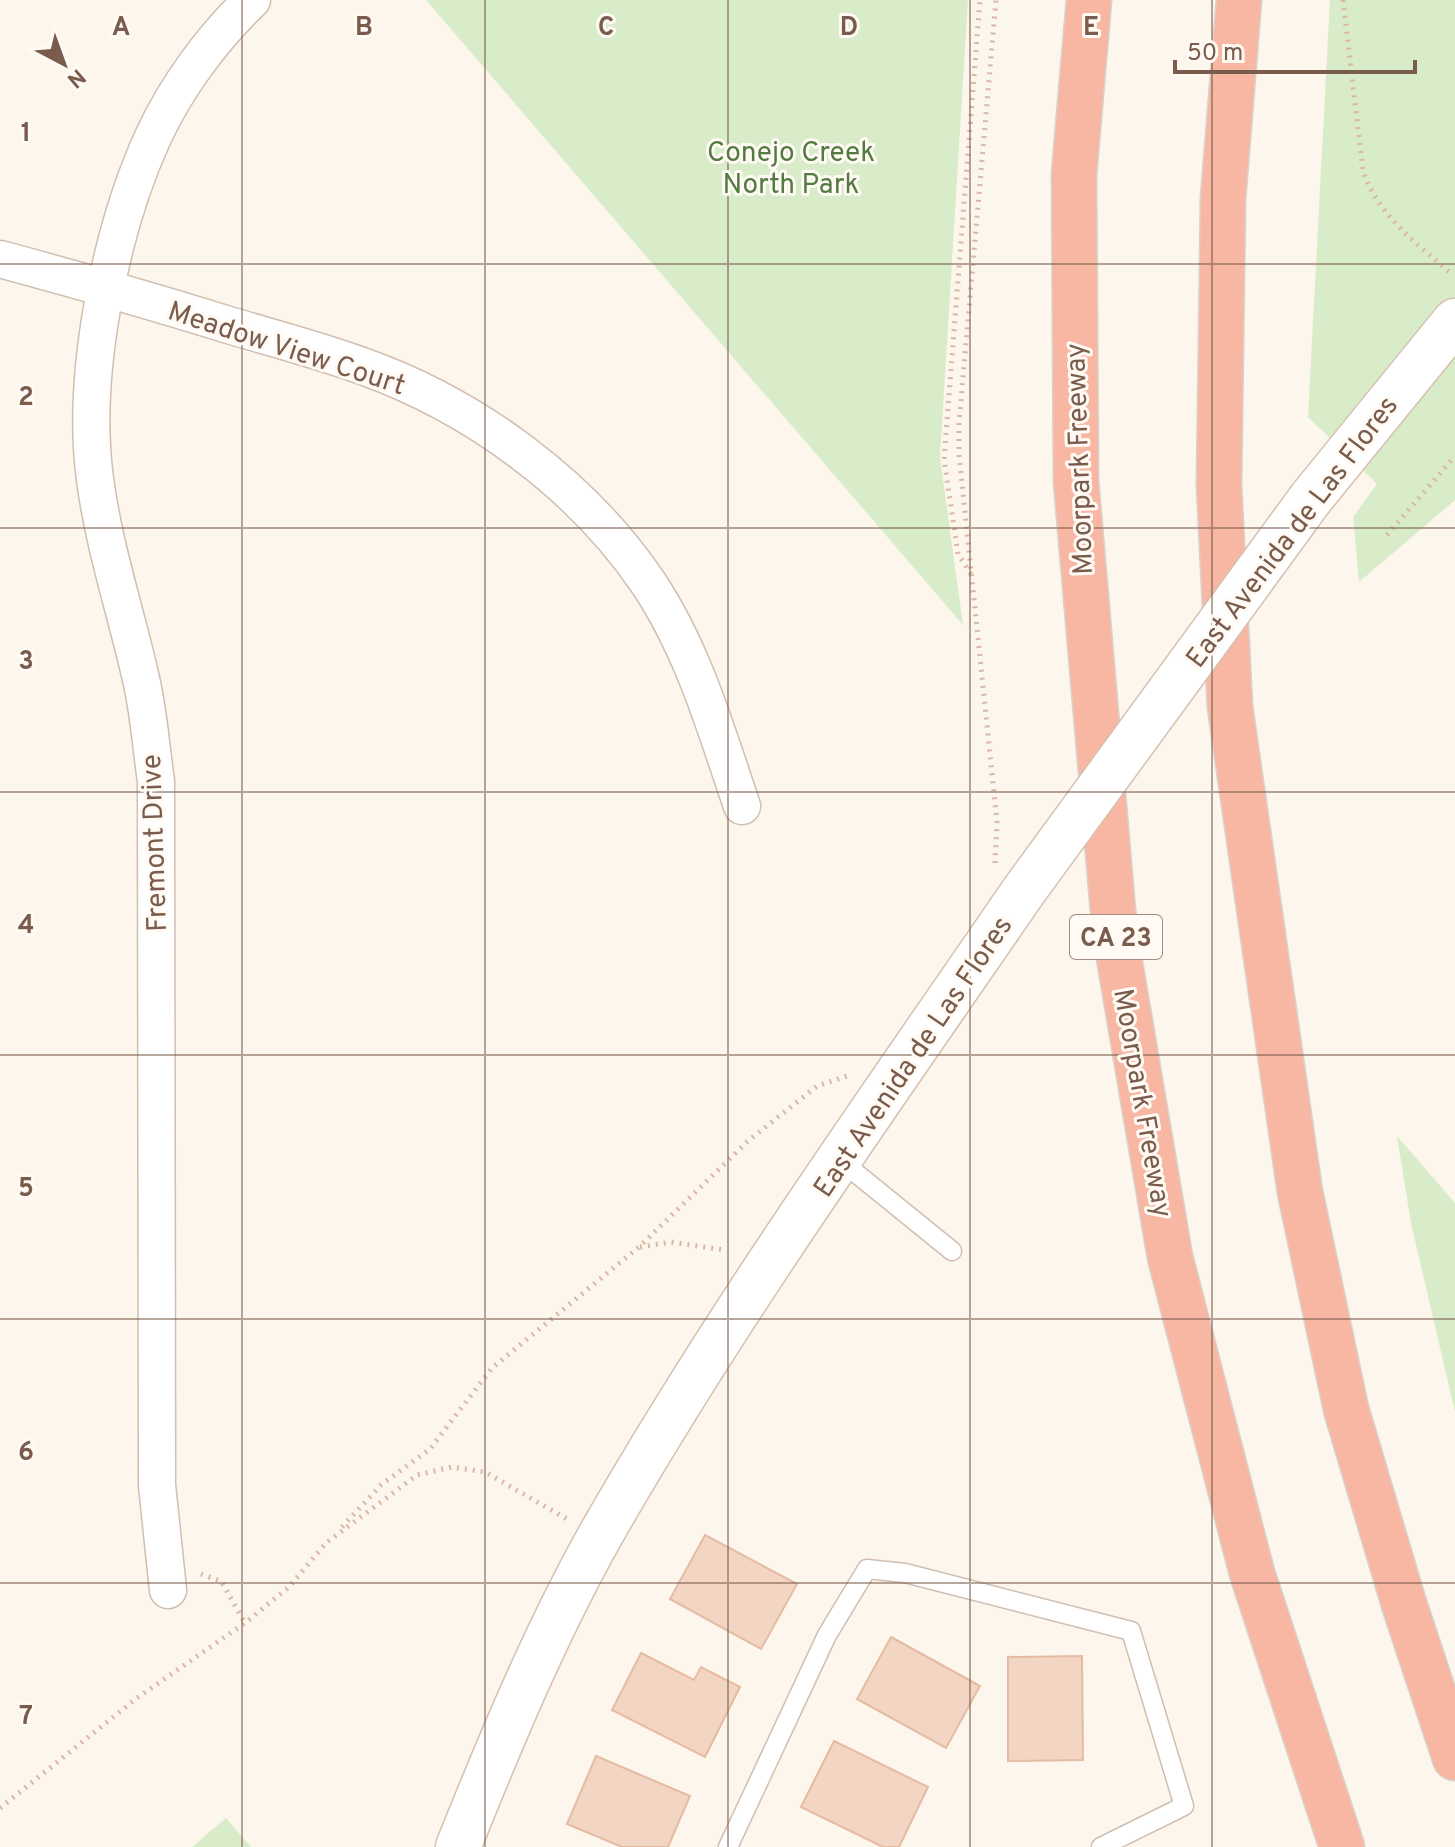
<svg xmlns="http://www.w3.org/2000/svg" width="1455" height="1847" font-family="Overpass,sans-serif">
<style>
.green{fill:#d8ecc9}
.building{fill:#f3d5c3;stroke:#e6bba3;stroke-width:2}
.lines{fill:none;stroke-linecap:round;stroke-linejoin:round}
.lane-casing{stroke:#d1beb0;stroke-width:21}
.street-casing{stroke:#d1beb0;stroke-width:39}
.secondary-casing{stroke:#d6c0b0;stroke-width:47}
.highway-casing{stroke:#dad1cd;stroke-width:47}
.path{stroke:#d9b8a5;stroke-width:5;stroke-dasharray:2 6;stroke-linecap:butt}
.lane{stroke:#fff;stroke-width:18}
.street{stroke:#fff;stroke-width:36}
.secondary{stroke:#fff;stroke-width:44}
.highway{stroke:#f7b7a3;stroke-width:44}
.secondary-bridge-casing{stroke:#d6c0b0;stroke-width:47;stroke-linecap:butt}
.secondary-bridge{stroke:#fff;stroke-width:44}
.grid{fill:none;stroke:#7a5c4d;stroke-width:2;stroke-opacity:0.55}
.labels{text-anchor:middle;stroke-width:6;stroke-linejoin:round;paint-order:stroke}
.shield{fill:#fffaf3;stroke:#a28b7f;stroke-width:2}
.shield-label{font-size:26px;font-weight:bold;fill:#7a5c4d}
.park-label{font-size:28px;fill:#537a41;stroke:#fffaf3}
.street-label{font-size:28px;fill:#7a5c4d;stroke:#fffaf3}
.grid-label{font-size:26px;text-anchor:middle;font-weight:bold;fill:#7a5c4d;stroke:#fffaf3;stroke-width:6;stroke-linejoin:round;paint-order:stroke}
</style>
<rect width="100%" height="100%" fill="#fdf6ec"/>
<g class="green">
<polygon points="426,0 968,0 940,457 963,625"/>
<polygon points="1330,0 1455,0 1455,500 1359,582 1353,517 1377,484 1308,417"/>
<polygon points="1397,1136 1455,1203 1455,1412 1411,1223"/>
<polygon points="226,1818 251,1847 192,1847"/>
</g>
<g class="building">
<polygon points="705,1535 797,1584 761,1649 670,1599"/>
<polygon points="891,1637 980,1686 946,1748 857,1699"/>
<polygon points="641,1653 694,1680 701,1667 740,1687 705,1757 612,1710"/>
<polygon points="1082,1656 1083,1760 1008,1761 1008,1657"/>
<polygon points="834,1741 928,1787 899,1847 883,1847 801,1807"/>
<polygon points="596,1756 690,1796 668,1847 622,1847 567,1824"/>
</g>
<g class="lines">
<defs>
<g id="lane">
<polyline points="841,1161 952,1251"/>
<polyline points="728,1847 827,1635 867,1569 905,1573 1131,1631 1184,1806 1101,1847"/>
</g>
<g id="street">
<path d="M 0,259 C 78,280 155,302 232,326 C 276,339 322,351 365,367 C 476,407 583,486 649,584 C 694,652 716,730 742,806"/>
<path d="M 168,1590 L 157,1485 L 156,781 C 151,748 149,713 141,679 C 126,612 104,548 95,479 C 81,376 110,231 153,137 C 176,87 213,37 252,0"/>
</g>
<g id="secondary">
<polyline points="1311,498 1455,321"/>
<path d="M 458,1847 C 501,1740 545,1634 601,1534 C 728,1312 879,1102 1023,892"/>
</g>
<g id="highway">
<polyline points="1089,0 1074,174 1076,481 1115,934 1170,1257 1252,1573 1342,1847"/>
<polyline points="1239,0 1223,199 1219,485 1230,707 1300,1192 1346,1409 1404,1604 1455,1758"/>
</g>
</defs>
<use href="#lane" class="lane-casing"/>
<use href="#street" class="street-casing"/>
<use href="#secondary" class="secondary-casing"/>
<use href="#highway" class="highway-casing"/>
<g class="path">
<path d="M 1343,0 L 1363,171 C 1378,215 1415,242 1449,272"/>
<polyline points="1387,535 1455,456"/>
<polyline points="971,574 958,554 944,459 980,0"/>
<polyline points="995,863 997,822 959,454 959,423 996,0"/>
<polyline points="640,1247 671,1242 724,1250"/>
<polyline points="342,1527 381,1485 430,1449 492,1368 639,1247 748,1141 817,1086 847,1076"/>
<polyline points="201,1574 221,1581 245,1623"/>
<polyline points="0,1808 137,1698 245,1623 289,1587 326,1543 417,1475 452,1467 485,1472 567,1519"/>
</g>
<use href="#lane" class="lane"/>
<use href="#street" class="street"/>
<use href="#secondary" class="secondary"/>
<use href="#highway" class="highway"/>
<defs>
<polyline id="secondary-bridge" points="1023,892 1311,498"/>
</defs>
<use href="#secondary-bridge" class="secondary-bridge-casing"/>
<use href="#secondary-bridge" class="secondary-bridge"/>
</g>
<path class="grid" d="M 242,0 L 242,1847M 485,0 L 485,1847M 728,0 L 728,1847M 970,0 L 970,1847M 1212,0 L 1212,1847M 0,264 L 1455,264M 0,528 L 1455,528M 0,792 L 1455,792M 0,1055 L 1455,1055M 0,1319 L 1455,1319M 0,1583 L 1455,1583"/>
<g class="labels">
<rect class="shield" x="1070" y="915" width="92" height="44" rx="6"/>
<g class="shield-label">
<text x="1116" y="946">CA 23</text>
</g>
<g class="park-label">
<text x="791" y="161">Conejo Creek<tspan x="791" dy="32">North Park</tspan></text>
</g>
<g class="street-label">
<text transform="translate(287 347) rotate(18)" y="10">Meadow View Court</text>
<text transform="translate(1078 459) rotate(-92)" y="10">Moorpark Freeway</text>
<text transform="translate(1291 531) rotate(-53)" y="10">East Avenida de Las Flores</text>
<text transform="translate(153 843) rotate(-92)" y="10">Fremont Drive</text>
<text transform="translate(912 1056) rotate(-56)" y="10">East Avenida de Las Flores</text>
<text transform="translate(1144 1103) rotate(80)" y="10">Moorpark Freeway</text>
</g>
</g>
<g class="grid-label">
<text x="121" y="35">A</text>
<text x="364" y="35">B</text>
<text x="606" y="35">C</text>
<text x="849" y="35">D</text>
<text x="1091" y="35">E</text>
<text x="26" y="141">1</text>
<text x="26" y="405">2</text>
<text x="26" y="669">3</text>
<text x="26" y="933">4</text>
<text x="26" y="1196">5</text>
<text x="26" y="1460">6</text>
<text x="26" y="1724">7</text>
</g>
<g transform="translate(64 64) rotate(139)" stroke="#fffaf3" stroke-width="6" paint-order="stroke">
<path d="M0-6L14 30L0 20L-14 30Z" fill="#7a5c4d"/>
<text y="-12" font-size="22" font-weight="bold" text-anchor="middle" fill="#7a5c4d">N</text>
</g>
<path d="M1175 60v12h240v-12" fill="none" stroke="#7a5c4d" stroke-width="4"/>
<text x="1187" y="60" font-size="24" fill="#7a5c4d" stroke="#fffaf3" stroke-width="6" paint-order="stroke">50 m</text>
</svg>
